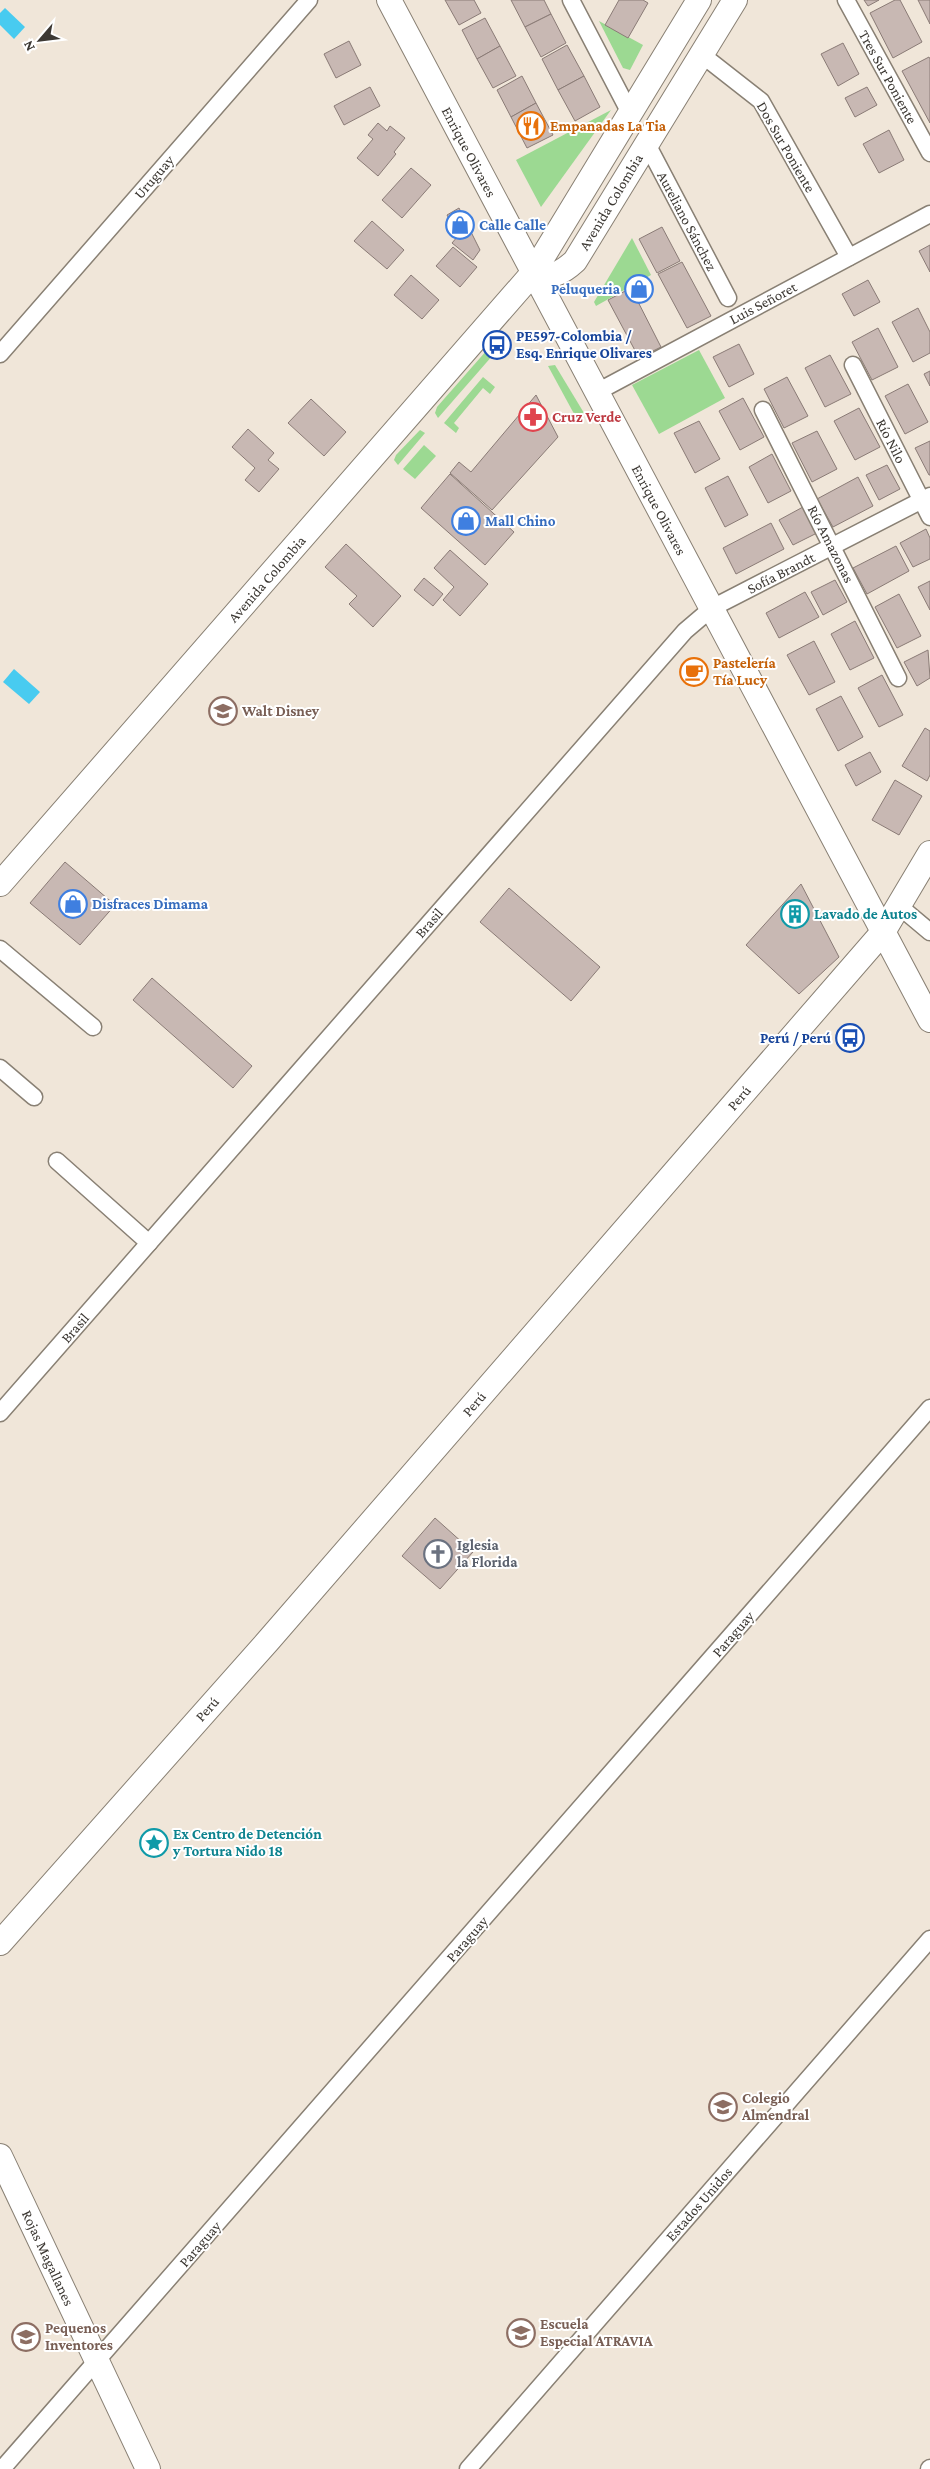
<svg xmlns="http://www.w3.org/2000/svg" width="930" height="2469" font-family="'Crimson Pro',serif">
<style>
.green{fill:#9cd992}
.water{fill:#48cbf0}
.building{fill:#c8b8b3;stroke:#8a7b76}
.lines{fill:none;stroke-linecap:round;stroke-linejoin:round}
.street-casing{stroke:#898074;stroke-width:19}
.secondary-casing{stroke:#898074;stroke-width:26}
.street{stroke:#fff;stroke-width:16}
.secondary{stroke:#fff;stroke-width:24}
.labels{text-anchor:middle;stroke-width:4;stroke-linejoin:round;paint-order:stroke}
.street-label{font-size:15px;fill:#3c3833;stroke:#fff}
.food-label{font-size:15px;font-weight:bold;fill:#c56008;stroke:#fff;text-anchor:start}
.shop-label{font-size:15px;font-weight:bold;fill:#366cbe;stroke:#fff;text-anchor:start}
.transit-label{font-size:15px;font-weight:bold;fill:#164399;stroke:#fff;text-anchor:start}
.health-label{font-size:15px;font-weight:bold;fill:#be3a42;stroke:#fff;text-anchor:start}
.education-label{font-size:15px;font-weight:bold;fill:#785e54;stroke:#fff;text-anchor:start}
.culture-label{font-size:15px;font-weight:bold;fill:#0d838f;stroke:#fff;text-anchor:start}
.worship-label{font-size:15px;font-weight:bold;fill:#5b616d;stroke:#fff;text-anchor:start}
</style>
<rect width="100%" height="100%" fill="#f0e6d9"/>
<g class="green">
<polygon points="599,21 643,45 630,70 623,68"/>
<polygon points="611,110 541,207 516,160"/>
<polygon points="632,238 651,275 596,306 594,302"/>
<polygon points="487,350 493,355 438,418 435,413 437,407"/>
<polygon points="699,350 725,398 659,434 632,385"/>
<polygon points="555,365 584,413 579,423 548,366"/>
<polygon points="483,377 495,387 490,394 483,388 454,423 459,428 456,433 444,423"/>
<polygon points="420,430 425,433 398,465 394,460 396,455"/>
<polygon points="424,445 436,456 415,479 403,469"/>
</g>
<g class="water">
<polygon points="5,8 25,27 14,39 0,25 0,13"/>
<polygon points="14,669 40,692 29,704 3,682"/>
</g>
<g class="building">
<polygon points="445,0 474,0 481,13 459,25"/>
<polygon points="511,0 544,0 551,14 525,27"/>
<polygon points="619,0 643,0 648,3 628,38 605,25"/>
<polygon points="864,0 879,0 868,6"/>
<polygon points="895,0 900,0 922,42 893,58 870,13"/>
<polygon points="918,0 930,0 930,24"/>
<polygon points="551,14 566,43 541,57 525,27"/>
<polygon points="485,18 500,46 477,59 462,30"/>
<polygon points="349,41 361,65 336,78 324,54"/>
<polygon points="843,43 859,74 838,86 821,54"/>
<polygon points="567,45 584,76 558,90 542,59"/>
<polygon points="500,46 516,76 493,88 477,59"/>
<polygon points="929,57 930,59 930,123 902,71"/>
<polygon points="522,76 536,103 511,117 497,90"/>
<polygon points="584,76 600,107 575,121 558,90"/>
<polygon points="370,87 380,106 344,125 334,106"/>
<polygon points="867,87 877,105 855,117 845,98"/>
<polygon points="536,103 553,135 527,148 511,117"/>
<polygon points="378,123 387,131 390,126 405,138 394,152 396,154 378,176 357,158 373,139 368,135"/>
<polygon points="889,130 904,160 879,173 863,144"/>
<polygon points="411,168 431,185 402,218 382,200"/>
<polygon points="459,208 480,250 473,260 452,243 458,236 447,215"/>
<polygon points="372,221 404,250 387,269 354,241"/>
<polygon points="662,227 680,261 657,273 639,239"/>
<polygon points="930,245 930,272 919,251"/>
<polygon points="453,247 477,267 460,287 436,266"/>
<polygon points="682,262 711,316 687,328 658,274"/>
<polygon points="411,275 439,300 422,319 394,295"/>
<polygon points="868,280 880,302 854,316 842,294"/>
<polygon points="631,288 661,347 639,358 608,300"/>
<polygon points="918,308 930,332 930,353 913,362 892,322"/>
<polygon points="878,328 898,367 872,380 852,342"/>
<polygon points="739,344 754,374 729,387 713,357"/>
<polygon points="830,355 851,394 825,407 805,368"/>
<polygon points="930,371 930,386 924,374"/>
<polygon points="787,377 808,416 784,428 764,389"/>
<polygon points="908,384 928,422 905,434 885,396"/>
<polygon points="536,395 558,437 492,510 450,473 459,462 471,472"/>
<polygon points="743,398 764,437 740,450 719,411"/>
<polygon points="311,399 346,432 324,456 288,423"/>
<polygon points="859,408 880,447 855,460 834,421"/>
<polygon points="699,421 720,459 695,473 674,433"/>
<polygon points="248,429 274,453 268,460 279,469 259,492 245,480 255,468 232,447"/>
<polygon points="817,431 837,469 812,482 792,443"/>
<polygon points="930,441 930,475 929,475 915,448"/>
<polygon points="772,454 791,491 768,503 749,467"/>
<polygon points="887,465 900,489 879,500 866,475"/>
<polygon points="450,474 514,532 485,565 421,508"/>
<polygon points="728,476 748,515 725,527 705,488"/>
<polygon points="858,477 873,506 833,527 817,499"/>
<polygon points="803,507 817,533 793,545 779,520"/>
<polygon points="771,523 784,549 736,574 723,548"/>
<polygon points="926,529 930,538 930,559 913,567 900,543"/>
<polygon points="346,544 401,596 373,627 349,604 357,596 325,567"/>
<polygon points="896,546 909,571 867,594 853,568"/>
<polygon points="450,550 488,584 460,616 443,600 454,587 434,568"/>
<polygon points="424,578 443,594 433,606 414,590"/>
<polygon points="835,580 847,602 823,615 811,592"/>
<polygon points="930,581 930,610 918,587"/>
<polygon points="805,592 819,617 779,638 766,613"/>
<polygon points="899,594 921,636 897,648 875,607"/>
<polygon points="855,621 874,658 850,670 831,634"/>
<polygon points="814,641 835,682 809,695 787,655"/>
<polygon points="928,650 930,678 917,686 904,662"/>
<polygon points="882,675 903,715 879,727 858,688"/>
<polygon points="841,696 863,737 838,751 816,709"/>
<polygon points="925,728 930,731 930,775 927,781 902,766"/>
<polygon points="870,752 881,772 856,786 845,765"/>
<polygon points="895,780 922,796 899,835 872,820"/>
<polygon points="65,862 115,905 80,945 30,903"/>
<polygon points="801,884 839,957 799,994 746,945"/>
<polygon points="509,888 600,967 571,1001 480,922"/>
<polygon points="152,978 252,1066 233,1088 133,1000"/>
<polygon points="435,1518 473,1552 440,1589 402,1556"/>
</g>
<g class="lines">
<defs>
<g id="street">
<polyline points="571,0 630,113"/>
<polyline points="846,0 930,153"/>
<polyline points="701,54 761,101 849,257"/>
<polyline points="647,144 728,298"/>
<polyline points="0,354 309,0"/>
<polyline points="853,365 930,517"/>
<polyline points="597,392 930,214"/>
<polyline points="763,410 898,678"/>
<polyline points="899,906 930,932"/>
<polyline points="0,949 93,1027"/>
<polyline points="0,1068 34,1097"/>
<polyline points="57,1161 149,1243"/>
<polyline points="0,1413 685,631 712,608 930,496"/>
<polyline points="2,2469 930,1408"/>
<polyline points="468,2469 930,1939"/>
<polyline points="929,2469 930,2468"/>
</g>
<g id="secondary">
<polyline points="389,0 930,1020"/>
<path d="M 533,273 C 551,279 562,273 575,261 L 735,0"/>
<polyline points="0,884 533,273 699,0"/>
<polyline points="0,1943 268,1641 883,932 930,853"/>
<polyline points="0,2156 148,2469"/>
</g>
</defs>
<use href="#street" class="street-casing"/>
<use href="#secondary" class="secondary-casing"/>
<use href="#street" class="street"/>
<use href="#secondary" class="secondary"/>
</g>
<defs>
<symbol id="restaurant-ring" viewBox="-11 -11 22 22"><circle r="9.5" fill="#fff" stroke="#e8710a" stroke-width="1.5"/><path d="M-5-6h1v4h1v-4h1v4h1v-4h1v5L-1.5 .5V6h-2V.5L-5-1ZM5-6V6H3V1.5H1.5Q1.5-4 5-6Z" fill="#e8710a"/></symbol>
<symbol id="shop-ring" viewBox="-11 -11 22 22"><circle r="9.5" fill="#fff" stroke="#3f7fe0" stroke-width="1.5"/><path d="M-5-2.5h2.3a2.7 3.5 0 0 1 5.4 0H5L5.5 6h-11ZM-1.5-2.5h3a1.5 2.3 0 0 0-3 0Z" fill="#3f7fe0"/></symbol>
<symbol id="bus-ring" viewBox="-11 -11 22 22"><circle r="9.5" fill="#fff" stroke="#1a4fb4" stroke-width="1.5"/><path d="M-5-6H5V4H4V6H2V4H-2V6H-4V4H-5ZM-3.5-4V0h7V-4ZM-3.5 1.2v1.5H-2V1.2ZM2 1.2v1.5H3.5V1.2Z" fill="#1a4fb4"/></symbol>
<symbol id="pharmacy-ring" viewBox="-11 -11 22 22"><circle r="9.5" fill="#fff" stroke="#e0444e" stroke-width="1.5"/><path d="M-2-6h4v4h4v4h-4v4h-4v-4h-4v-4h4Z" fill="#e0444e"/></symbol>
<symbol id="cafe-ring" viewBox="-11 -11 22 22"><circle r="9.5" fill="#fff" stroke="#e8710a" stroke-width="1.5"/><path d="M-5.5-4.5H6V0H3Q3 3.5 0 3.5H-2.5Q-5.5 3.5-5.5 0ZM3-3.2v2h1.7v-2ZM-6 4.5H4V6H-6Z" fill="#e8710a"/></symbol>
<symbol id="school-ring" viewBox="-11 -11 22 22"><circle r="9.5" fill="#fff" stroke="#8d6e63" stroke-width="1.5"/><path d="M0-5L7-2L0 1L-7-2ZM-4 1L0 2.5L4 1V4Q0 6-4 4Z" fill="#8d6e63"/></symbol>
<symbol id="building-ring" viewBox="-11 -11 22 22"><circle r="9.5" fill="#fff" stroke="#0f9aa8" stroke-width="1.5"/><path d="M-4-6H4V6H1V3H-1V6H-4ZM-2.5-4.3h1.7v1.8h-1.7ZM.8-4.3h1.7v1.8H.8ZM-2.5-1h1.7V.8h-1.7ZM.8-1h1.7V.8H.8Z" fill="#0f9aa8"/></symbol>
<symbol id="church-ring" viewBox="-11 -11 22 22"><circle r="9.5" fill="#fff" stroke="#6b7280" stroke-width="1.5"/><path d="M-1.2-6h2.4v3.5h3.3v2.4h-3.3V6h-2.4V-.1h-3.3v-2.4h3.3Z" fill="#6b7280"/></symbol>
<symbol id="sight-ring" viewBox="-11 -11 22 22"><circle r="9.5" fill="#fff" stroke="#0f9aa8" stroke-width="1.5"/><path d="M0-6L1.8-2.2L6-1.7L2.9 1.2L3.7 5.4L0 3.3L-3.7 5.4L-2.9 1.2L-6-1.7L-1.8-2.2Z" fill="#0f9aa8"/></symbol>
</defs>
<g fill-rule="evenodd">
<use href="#restaurant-ring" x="515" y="110" width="32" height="32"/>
<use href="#shop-ring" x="444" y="209" width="32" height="32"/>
<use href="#shop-ring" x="623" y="273" width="32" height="32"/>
<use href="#bus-ring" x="481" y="329" width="32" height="32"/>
<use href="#pharmacy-ring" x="517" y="401" width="32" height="32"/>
<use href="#shop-ring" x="450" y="505" width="32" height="32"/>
<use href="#cafe-ring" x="678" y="656" width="32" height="32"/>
<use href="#school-ring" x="207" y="695" width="32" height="32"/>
<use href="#shop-ring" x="57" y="888" width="32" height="32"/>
<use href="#building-ring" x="779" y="898" width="32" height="32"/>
<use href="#bus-ring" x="834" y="1022" width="32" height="32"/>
<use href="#church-ring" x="422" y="1538" width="32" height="32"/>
<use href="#sight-ring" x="138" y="1827" width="32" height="32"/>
<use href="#school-ring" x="707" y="2091" width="32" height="32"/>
<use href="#school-ring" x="505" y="2317" width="32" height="32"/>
<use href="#school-ring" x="10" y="2321" width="32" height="32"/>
</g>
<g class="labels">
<g class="street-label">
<text transform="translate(888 77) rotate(61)" y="5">Tres Sur Poniente</text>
<text transform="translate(786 147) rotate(60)" y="5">Dos Sur Poniente</text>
<text transform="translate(469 152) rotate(62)" y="5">Enrique Olivares</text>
<text transform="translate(154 177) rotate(-49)" y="5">Uruguay</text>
<text transform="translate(611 202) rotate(-59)" y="5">Avenida Colombia</text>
<text transform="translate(687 221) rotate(62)" y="5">Aureliano Sánchez</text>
<text transform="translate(763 303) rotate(-28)" y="5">Luis Señoret</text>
<text transform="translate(891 441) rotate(63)" y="5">Río Nilo</text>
<text transform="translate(659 510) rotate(62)" y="5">Enrique Olivares</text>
<text transform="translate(831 544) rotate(63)" y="5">Río Amazonas</text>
<text transform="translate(781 573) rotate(-27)" y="5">Sofía Brandt</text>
<text transform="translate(267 579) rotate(-49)" y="5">Avenida Colombia</text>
<text transform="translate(429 923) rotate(-49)" y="5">Brasil</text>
<text transform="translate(739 1098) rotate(-49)" y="5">Perú</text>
<text transform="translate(75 1328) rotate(-49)" y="5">Brasil</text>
<text transform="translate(474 1404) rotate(-49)" y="5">Perú</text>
<text transform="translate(733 1634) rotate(-49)" y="5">Paraguay</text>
<text transform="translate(207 1709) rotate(-48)" y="5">Perú</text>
<text transform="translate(467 1939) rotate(-49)" y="5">Paraguay</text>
<text transform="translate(699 2204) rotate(-49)" y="5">Estados Unidos</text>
<text transform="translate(200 2244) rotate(-49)" y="5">Paraguay</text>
<text transform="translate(48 2258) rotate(65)" y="5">Rojas Magallanes</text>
</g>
<g class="food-label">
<text x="550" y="131">Empanadas La Tia</text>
<text x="713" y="668">Pastelería<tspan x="713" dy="17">Tía Lucy</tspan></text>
</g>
<g class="shop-label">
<text x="479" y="230">Calle Calle</text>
<text x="620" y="294" text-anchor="end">Peluqueria</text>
<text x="485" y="526">Mall Chino</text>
<text x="92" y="909">Disfraces Dimama</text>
</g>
<g class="transit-label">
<text x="516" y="341">PE597-Colombia /<tspan x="516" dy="17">Esq. Enrique Olivares</tspan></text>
<text x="831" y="1043" text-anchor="end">Perú / Perú</text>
</g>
<g class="health-label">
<text x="552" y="422">Cruz Verde</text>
</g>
<g class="education-label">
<text x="242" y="716">Walt Disney</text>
<text x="742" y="2103">Colegio<tspan x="742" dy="17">Almendral</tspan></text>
<text x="540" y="2329">Escuela<tspan x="540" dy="17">Especial ATRAVIA</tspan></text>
<text x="45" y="2333">Pequenos<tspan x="45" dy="17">Inventores</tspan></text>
</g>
<g class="culture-label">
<text x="814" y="919">Lavado de Autos</text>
<text x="173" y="1839">Ex Centro de Detención<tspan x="173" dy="17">y Tortura Nido 18</tspan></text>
</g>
<g class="worship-label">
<text x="457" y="1550">Iglesia<tspan x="457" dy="17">la Florida</tspan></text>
</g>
</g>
<g transform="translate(40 40) rotate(242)" stroke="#ffffff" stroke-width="4" paint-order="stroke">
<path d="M0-4L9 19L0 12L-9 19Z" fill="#3c3833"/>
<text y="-8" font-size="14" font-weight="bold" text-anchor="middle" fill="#3c3833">N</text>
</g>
</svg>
